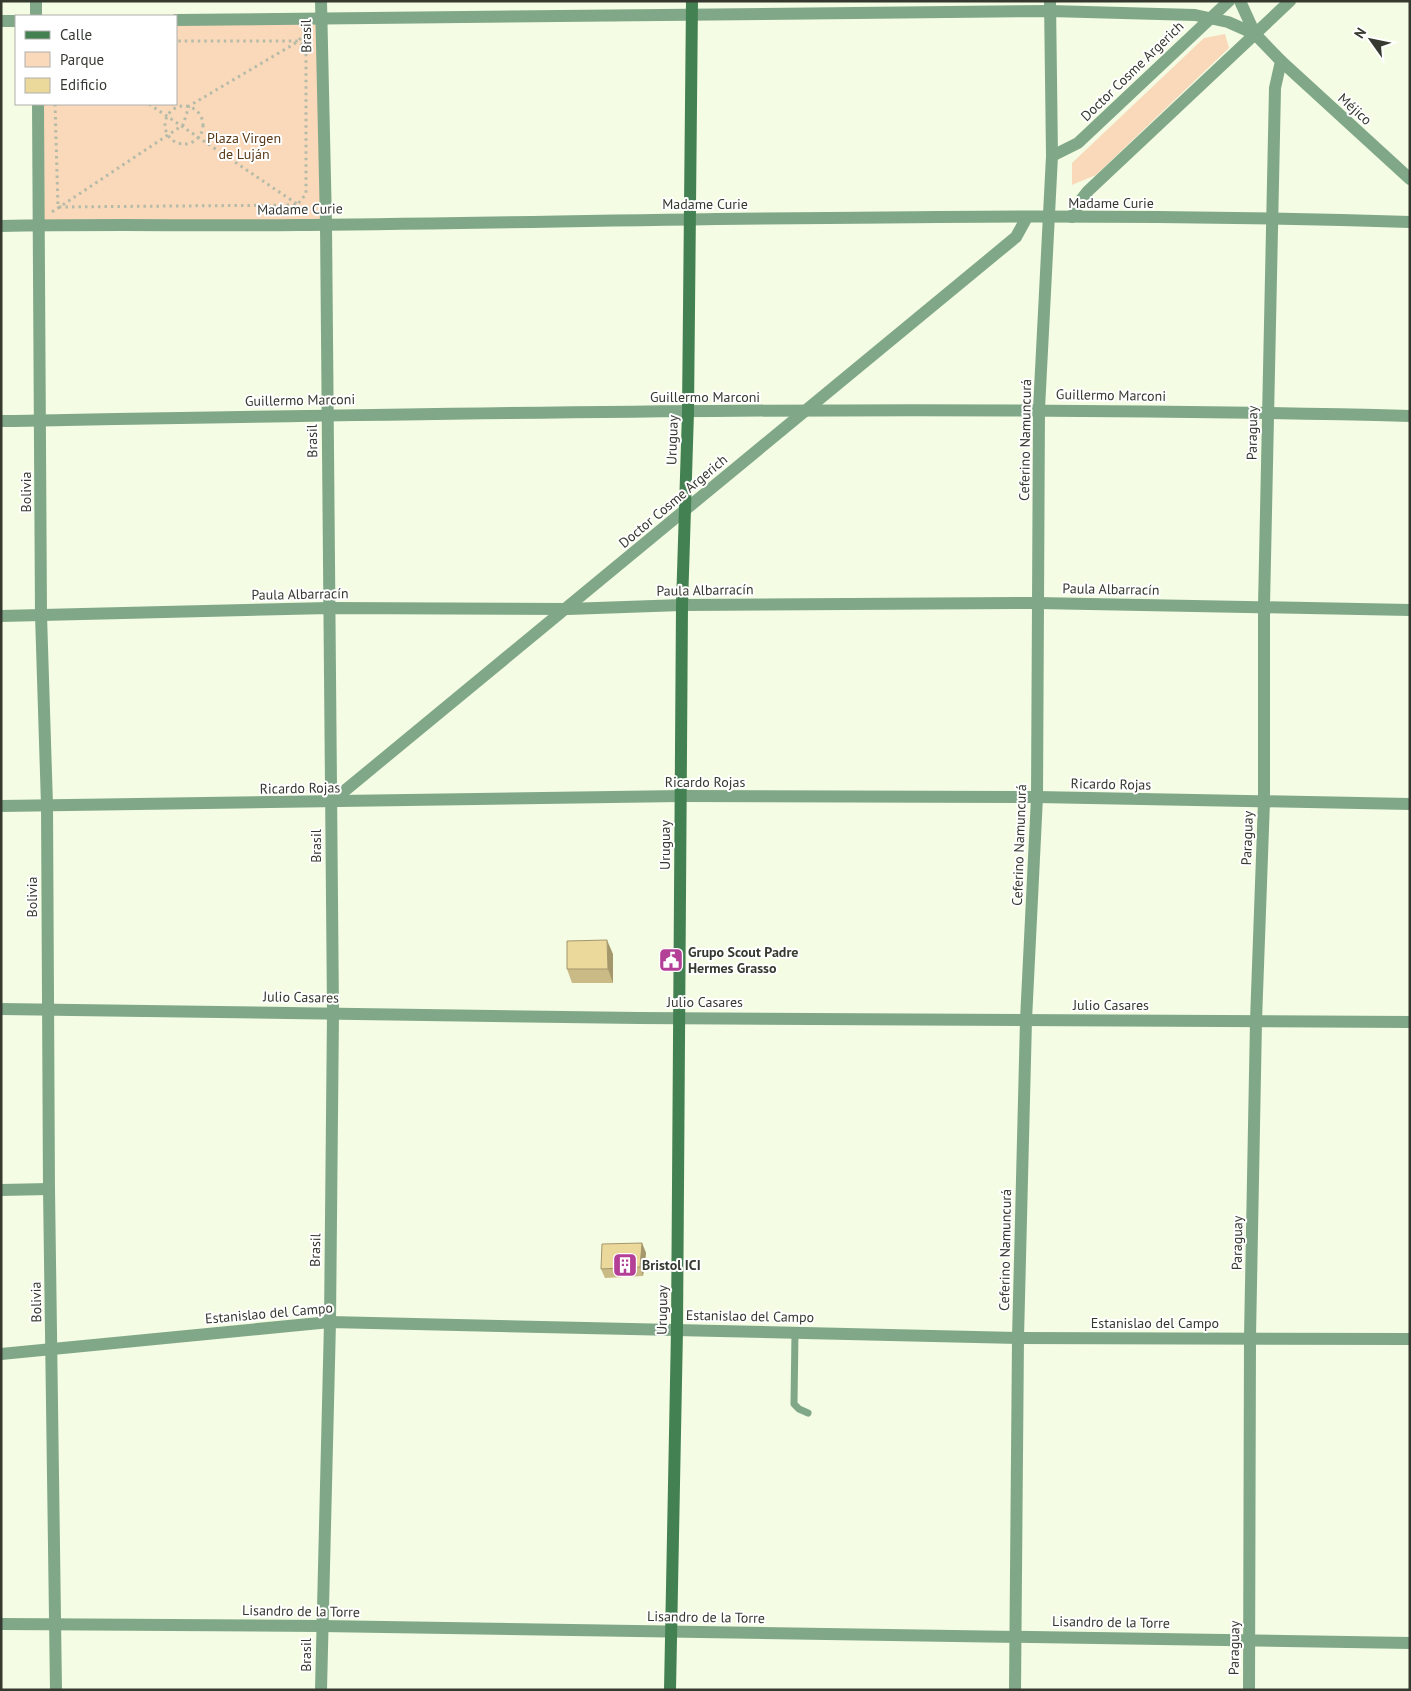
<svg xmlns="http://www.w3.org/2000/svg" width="1411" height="1691" font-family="'PT Sans',sans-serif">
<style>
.green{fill:#fad9bb}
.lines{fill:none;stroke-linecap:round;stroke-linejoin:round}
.path{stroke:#b5bba7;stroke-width:3;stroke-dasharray:2.5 4;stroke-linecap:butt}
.lane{stroke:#80a888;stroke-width:7}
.street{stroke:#80a888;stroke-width:12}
.secondary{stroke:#448152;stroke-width:12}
.wall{fill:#caba85}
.shaded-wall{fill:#a4976c}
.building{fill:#ebd89b;stroke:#a4976c}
.labels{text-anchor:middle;stroke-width:4;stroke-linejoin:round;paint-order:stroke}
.street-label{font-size:14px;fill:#36392f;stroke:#fff}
.park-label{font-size:14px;fill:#593916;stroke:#fff}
.poi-label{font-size:14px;font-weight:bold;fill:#36392f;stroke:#fff;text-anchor:start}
</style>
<rect width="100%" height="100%" fill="#f4fce3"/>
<g class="green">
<polygon points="176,20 321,20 326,224 40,225 38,104 176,104"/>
<polygon points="1225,34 1229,48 1096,175 1072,185 1072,163 1204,38"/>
</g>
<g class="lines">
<g class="path">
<polyline points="55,104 58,207 297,205 306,194 306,47 298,41 176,41"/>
<polyline points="149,104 297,204"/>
<circle cx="184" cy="125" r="19"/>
<polyline points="52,212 183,125 189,106 294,44 307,33"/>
</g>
<polyline class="lane" points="795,1332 794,1404 799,1409 808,1413"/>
<g class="street">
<polyline points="36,1 36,16"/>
<polyline points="321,1 326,224 333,1012 330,1322 321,1690"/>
<polyline points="1240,1 1255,34 1281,61 1275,88 1264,606 1264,801 1256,1021 1250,1337 1249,1690"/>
<polyline points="176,20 1050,11 1195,15 1228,22 1255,34"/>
<polyline points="1,21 16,21"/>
<polyline points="1281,61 1410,179"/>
<polyline points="38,104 41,615 47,805 49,1189 56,1690"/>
<polyline points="1052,156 1078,143 1229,1"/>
<polyline points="1072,217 1081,200 1088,191 1290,1"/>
<path d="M 1,226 C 100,224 199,226 299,225 C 669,221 1039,210 1410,222"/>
<path d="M 1,421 C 471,413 940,404 1410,416"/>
<polyline points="1,616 329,608 568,609 682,605 1037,603 1410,610"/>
<polyline points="331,802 1016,237 1027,217"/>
<polyline points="1,806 681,796 1037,797 1410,804"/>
<polyline points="1,1009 639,1018 1410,1022"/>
<polyline points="1,1190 49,1189"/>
<polyline points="1,1354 330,1322 1018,1338 1410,1339"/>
<polyline points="1,1624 321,1626 1410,1643"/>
<polyline points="1015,1690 1018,1338 1026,1020 1037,797 1039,409 1052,156 1050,1"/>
</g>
<polyline class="secondary" points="670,1690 677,1330 682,605 688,412 692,1"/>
</g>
<g class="wall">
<polygon points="613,954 613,983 572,983 567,969"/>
<polygon points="642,1243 646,1253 643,1276 605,1278 601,1269"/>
</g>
<g class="shaded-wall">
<polygon points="607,940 613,954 613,983 608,969"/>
<polygon points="642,1243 646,1253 643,1276 640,1267"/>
</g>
<g class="building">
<polygon points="607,940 608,969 567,969 567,941"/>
<polygon points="642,1243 640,1267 601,1269 602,1244"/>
</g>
<defs>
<symbol id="civic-square" viewBox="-11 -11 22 22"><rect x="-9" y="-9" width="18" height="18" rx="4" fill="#b33f97" stroke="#fff"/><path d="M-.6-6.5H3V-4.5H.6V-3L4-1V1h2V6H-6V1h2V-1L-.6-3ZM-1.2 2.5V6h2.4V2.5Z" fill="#fff"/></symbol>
<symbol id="building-square" viewBox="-11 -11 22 22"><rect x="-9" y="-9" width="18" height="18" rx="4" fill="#b33f97" stroke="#fff"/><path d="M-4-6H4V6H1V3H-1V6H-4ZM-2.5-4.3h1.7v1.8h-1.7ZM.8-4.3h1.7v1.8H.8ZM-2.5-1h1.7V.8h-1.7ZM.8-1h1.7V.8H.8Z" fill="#fff"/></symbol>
</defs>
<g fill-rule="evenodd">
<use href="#civic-square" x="657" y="946" width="28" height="28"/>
<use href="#building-square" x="611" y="1251" width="28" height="28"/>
</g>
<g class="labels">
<g class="street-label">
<text transform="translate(306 36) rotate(-91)" y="5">Brasil</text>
<text transform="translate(1132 71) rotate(-44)" y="5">Doctor Cosme Argerich</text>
<text transform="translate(1355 109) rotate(42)" y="5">Méjico</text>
<text x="1111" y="208">Madame Curie</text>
<text x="705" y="209">Madame Curie</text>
<text transform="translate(300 209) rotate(-1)" y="5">Madame Curie</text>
<text transform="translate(1111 395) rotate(1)" y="5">Guillermo Marconi</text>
<text x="705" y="402">Guillermo Marconi</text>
<text transform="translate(300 400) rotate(-1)" y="5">Guillermo Marconi</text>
<text transform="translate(1252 433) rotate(-89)" y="5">Paraguay</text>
<text transform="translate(672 440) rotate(-88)" y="5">Uruguay</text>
<text transform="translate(1025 440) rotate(-89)" y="5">Ceferino Namuncurá</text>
<text transform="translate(312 441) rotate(-91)" y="5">Brasil</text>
<text transform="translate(26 492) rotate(-90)" y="5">Bolivia</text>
<text transform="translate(673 501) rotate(-40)" y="5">Doctor Cosme Argerich</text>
<text transform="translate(1111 589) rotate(1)" y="5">Paula Albarracín</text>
<text transform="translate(705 590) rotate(-1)" y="5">Paula Albarracín</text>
<text transform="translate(300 594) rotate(-1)" y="5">Paula Albarracín</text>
<text x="705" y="787">Ricardo Rojas</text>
<text transform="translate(1111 784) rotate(1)" y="5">Ricardo Rojas</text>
<text transform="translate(300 788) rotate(-1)" y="5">Ricardo Rojas</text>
<text transform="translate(1247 838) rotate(-88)" y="5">Paraguay</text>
<text transform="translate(665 845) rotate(-90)" y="5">Uruguay</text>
<text transform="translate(1019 845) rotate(-88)" y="5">Ceferino Namuncurá</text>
<text transform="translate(316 846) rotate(-90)" y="5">Brasil</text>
<text transform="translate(32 897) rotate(-90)" y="5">Bolivia</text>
<text transform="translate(301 997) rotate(1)" y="5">Julio Casares</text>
<text x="705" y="1007">Julio Casares</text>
<text x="1111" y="1010">Julio Casares</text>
<text transform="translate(1237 1243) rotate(-89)" y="5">Paraguay</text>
<text transform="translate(315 1250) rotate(-89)" y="5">Brasil</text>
<text transform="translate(1005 1250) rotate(-89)" y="5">Ceferino Namuncurá</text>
<text transform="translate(36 1302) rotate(-91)" y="5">Bolivia</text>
<text transform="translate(662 1310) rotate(-89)" y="5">Uruguay</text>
<text transform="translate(269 1313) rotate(-5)" y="5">Estanislao del Campo</text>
<text transform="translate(750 1316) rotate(1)" y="5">Estanislao del Campo</text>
<text x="1155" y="1328">Estanislao del Campo</text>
<text transform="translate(301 1611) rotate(1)" y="5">Lisandro de la Torre</text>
<text transform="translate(706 1617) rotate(1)" y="5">Lisandro de la Torre</text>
<text transform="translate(1111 1622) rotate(1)" y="5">Lisandro de la Torre</text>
<text transform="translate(1234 1648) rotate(-89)" y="5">Paraguay</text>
<text transform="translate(306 1655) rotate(-90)" y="5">Brasil</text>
</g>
<g class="park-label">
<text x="244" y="143">Plaza Virgen<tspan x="244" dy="16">de Luján</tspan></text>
</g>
<g class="poi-label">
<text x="688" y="957">Grupo Scout Padre<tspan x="688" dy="16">Hermes Grasso</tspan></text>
<text x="642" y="1270">Bristol ICI</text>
</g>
</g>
<rect width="1411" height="1691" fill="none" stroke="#36392f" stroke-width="5"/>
<rect x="15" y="15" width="162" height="90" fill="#ffffff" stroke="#afb0ac"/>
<rect x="25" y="31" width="25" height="8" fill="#448152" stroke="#afb0ac"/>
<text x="60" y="40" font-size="15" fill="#36392f">Calle</text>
<rect x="25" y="52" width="25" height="15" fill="#fad9bb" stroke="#afb0ac"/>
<text x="60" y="65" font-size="15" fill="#36392f">Parque</text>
<rect x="25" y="78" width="25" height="15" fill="#ebd89b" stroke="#afb0ac"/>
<text x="60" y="90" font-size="15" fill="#36392f">Edificio</text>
<g transform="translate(1371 40) rotate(303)" stroke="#ffffff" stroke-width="4" paint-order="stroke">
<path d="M0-4L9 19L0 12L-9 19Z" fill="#36392f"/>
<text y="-8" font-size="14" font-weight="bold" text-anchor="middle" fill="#36392f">N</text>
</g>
</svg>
